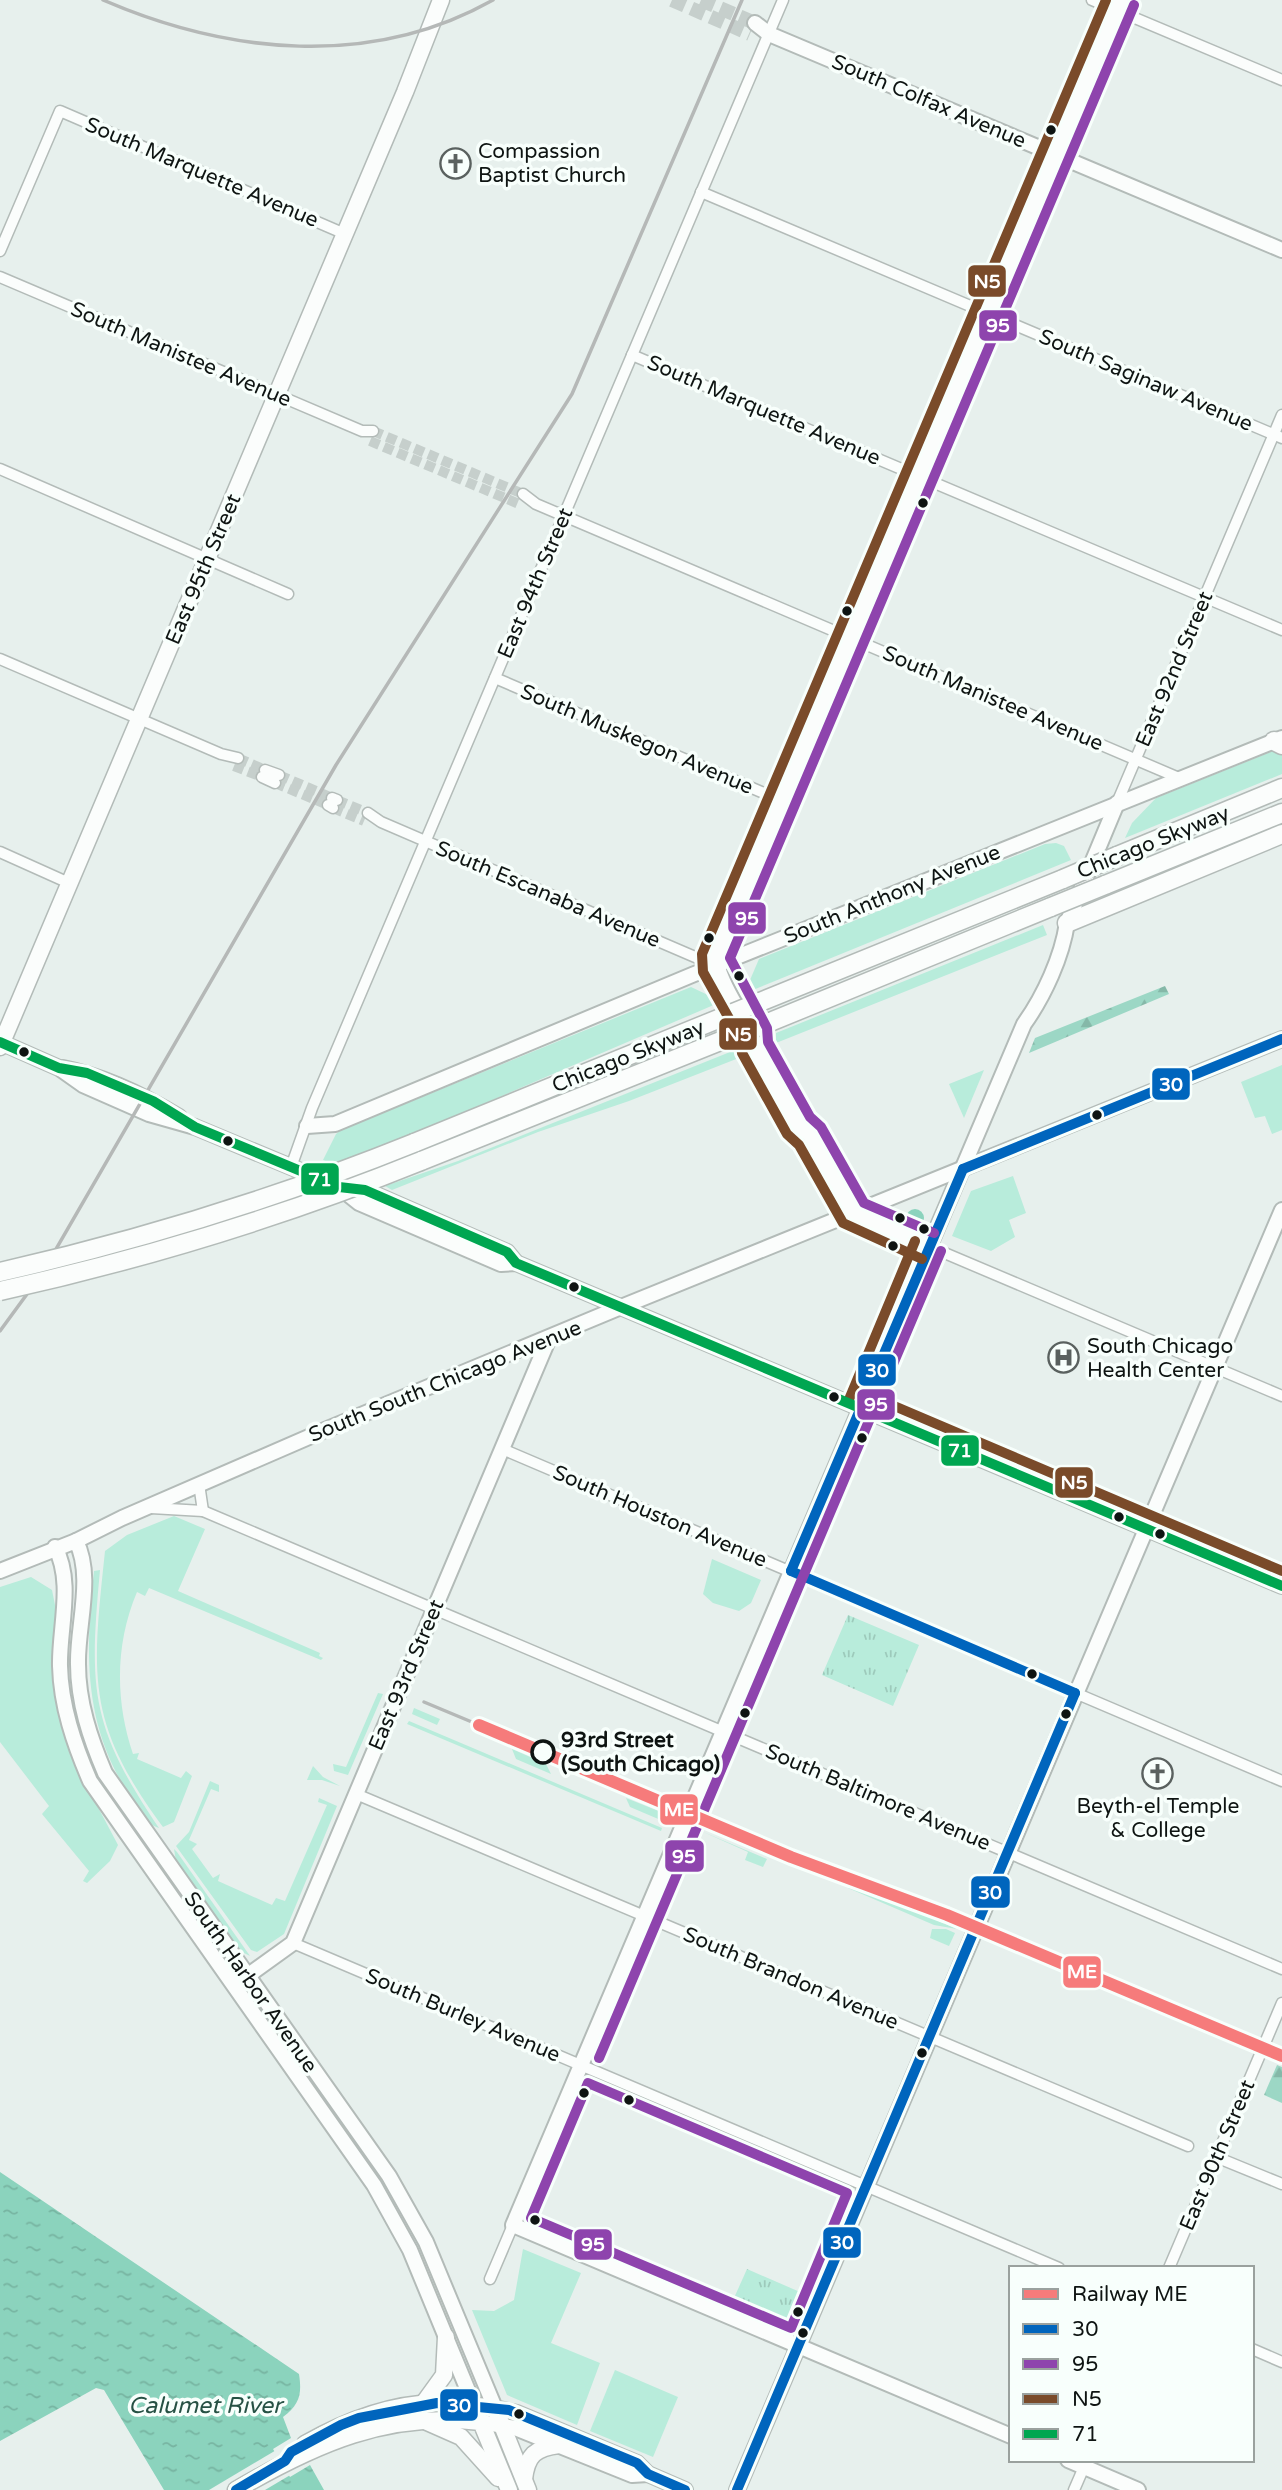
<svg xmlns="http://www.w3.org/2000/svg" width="1282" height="2490" font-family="'Varela Round',sans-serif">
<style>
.green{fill:#b8ecdb}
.forest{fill:url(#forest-firs)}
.park{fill:url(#park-tufts)}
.water{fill:url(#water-ripples)}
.pier{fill:#e7f0ed}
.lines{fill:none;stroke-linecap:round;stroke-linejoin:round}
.street-tunnel{stroke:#c6cfcc;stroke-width:10;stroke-dasharray:10 5;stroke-linecap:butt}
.secondary-tunnel{stroke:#c6cfcc;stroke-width:14;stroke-dasharray:14 7;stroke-linecap:butt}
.street-casing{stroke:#b3bbb8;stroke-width:13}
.secondary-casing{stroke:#b3bbb8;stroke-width:18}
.primary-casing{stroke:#b3bbb8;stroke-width:19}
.highway-casing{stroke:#b3bbb8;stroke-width:21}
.street{stroke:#fbfdfc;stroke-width:10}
.secondary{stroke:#fbfdfc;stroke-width:14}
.primary{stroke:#fbfdfc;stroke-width:16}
.highway{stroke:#fbfdfc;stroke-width:18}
.rail{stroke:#b5b8b7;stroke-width:3.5}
.highway-bridge-casing{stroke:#b3bbb8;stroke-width:21;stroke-linecap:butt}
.highway-bridge{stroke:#fbfdfc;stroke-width:18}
.bus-1-casing{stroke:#f8fffc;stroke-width:16}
.bus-2-casing{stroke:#f8fffc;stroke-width:16}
.bus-3-casing{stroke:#f8fffc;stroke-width:16}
.bus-4-casing{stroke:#f8fffc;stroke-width:16}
.bus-1{stroke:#0065bd;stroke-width:10}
.bus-2{stroke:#8e44ad;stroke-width:10}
.bus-3{stroke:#7a4b2a;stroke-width:10}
.bus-4{stroke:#00a651;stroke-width:10}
.rail-1-casing{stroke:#f8fffc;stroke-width:18}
.rail-1{stroke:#f67b7b;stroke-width:12}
.bus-dot{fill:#0e1412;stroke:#f8fffc;stroke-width:2.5}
.stop-dot{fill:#f8fffc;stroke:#0e1412;stroke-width:3.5}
.labels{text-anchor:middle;stroke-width:7;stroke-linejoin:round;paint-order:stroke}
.street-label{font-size:21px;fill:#0e1412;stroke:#f8fffc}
.poi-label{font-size:21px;fill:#0e1412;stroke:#f8fffc;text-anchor:start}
.stop-label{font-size:21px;font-weight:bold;fill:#0e1412;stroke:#f8fffc;text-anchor:start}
.water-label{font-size:23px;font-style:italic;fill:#265144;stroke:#f8fffc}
.line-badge{stroke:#f8fffc;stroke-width:2.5}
.badge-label{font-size:19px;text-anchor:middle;font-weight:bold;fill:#fff}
</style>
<defs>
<pattern id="forest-firs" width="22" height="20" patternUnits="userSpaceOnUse" patternTransform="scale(1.75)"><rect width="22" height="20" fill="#9cd7c5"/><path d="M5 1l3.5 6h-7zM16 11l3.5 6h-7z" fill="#85b8a8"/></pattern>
<pattern id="park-tufts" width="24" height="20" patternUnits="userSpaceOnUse" patternTransform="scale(1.75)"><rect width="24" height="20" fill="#b8ecdb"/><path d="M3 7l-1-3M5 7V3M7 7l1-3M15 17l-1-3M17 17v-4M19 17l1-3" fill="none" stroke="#9dcabb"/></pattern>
<pattern id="water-ripples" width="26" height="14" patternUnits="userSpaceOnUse" patternTransform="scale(1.75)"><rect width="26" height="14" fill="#8bd3bd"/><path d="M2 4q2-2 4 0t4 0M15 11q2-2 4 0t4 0" fill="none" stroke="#77b4a1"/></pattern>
</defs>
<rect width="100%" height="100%" fill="#e7f0ed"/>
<g class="green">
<polygon points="1273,751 1282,752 1282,774 1125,838 1132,823 1156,798"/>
<polygon points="1056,843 1064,846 1071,860 753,990 750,980 759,959 1045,844"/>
<polygon points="1043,925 1047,935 776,1043 776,1033"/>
<polygon points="691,987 710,996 716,1004 411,1135 333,1164 323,1160 336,1134 341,1130"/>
<polygon points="740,1048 749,1054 629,1101 538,1132 392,1190 385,1186 458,1161"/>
<polygon points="1282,1065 1282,1130 1272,1134 1265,1116 1255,1118 1241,1082"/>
<polygon points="984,1070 964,1118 949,1084"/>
<polygon points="1013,1176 1026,1213 1009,1220 1015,1237 991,1251 952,1236 971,1191"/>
<path d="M 174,1516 L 205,1529 L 178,1591 L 320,1653 L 319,1656 L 323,1658 L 321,1660 L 149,1588 L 145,1596 L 137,1592 C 115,1644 115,1701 133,1754 L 139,1753 L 137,1759 L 181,1778 L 186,1771 L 192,1776 L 174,1822 L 163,1827 C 85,1722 92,1675 105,1551 L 127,1535 Z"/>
<polygon points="712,1559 761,1580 751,1603 739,1611 713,1603 703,1594"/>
<path d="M 100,1570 C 89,1690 90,1726 159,1828 C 145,1824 139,1808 131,1797 C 83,1727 85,1652 94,1571 Z"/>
<polygon points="31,1577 52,1590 57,1615 53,1674 60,1717 73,1760 118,1845 110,1861 87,1883 83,1881 89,1871 42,1814 49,1806 0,1742 0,1587"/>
<polygon points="378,1693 383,1694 348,1775 334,1771 333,1764 346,1767"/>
<polygon points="414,1708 440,1719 437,1725 412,1714"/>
<polygon points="409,1721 662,1828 661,1831 407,1724"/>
<polygon points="512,1749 546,1764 551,1774 516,1759"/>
<polygon points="313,1766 323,1777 340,1786 322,1780 307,1780"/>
<polygon points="210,1781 219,1785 219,1792 211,1789 189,1840 197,1844 192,1849 213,1878 220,1874 218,1881 272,1905 276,1898 285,1901 327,1805 318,1802 319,1798 337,1806 284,1934 257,1952 251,1950 176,1846 189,1832"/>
<polygon points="626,1798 666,1814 663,1821 630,1807"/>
<polygon points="701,1831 767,1859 763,1867 745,1860 748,1852"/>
<polygon points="174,1849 177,1852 250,1956 242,1952 233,1941 176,1861"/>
<polygon points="860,1887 957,1929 934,1925 848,1888"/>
<polygon points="932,1929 946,1929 955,1933 949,1946 930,1938"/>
<polygon points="523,2249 581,2273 551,2343 600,2363 577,2425 507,2395 472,2310 494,2311 514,2300"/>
<polygon points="615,2370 678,2397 653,2457 590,2431"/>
</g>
<g class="forest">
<polygon points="1165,986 1169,994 1029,1053 1035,1038"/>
<polygon points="1277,2065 1282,2067 1282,2103 1264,2095"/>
</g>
<g class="park">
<polygon points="848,1615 919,1645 893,1706 822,1675"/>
<polygon points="747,2269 800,2292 787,2321 734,2298"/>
</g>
<g class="water">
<circle cx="915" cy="1218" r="9"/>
<path d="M 0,2172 L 299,2374 C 302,2394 300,2404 283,2417 L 291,2438 L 273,2449 L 290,2477 L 310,2465 L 324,2490 L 164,2490 L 104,2390 L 96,2388 L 0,2441 Z"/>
</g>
<polygon class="pier" points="278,2449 292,2474 265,2490 209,2490"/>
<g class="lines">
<g class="street-tunnel">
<polyline points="373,431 523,494"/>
<polyline points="370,441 519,504"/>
<polyline points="238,758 265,770"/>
<polyline points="234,766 262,777"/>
<polyline points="279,775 332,798"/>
<polyline points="275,783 328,805"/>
<polyline points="337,800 368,813"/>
<polyline points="333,808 364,821"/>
</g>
<g class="secondary-tunnel">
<polyline points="672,0 750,34"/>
<polyline points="701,0 755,23"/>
</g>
<defs>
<g id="street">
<polyline points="1092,0 1282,80"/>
<polyline points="701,192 1282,438"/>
<polyline points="0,251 60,111 345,234"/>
<polyline points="0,277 362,431 373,431"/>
<polyline points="632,355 1282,630"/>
<polyline points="0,469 288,594"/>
<polyline points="523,494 536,504 1179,778"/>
<polyline points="0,659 221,754 238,758"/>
<polyline points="495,678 780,800"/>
<polyline points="265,770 279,775"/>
<polyline points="262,777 275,783"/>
<polyline points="332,798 337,800"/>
<polyline points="1117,803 1282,415"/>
<polyline points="328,805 333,808"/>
<polyline points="368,813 381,822 716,966"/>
<polyline points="0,852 69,883"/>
<polyline points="291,1167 312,1108 783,0"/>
<polyline points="928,1246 1282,1396"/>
<polyline points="502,1449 1282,1781"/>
<polyline points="199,1484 203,1511"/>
<polyline points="151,1508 203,1511 1282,1969"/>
<polyline points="356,1794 1188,2146"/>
<polyline points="293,1943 1059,2268"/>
<polyline points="1216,2157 1282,2184"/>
<polyline points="1169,2268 1282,2003"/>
<polyline points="490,2279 513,2225"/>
<polyline points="1252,2349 1282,2362"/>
<polyline points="1074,2490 1087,2460"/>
</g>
<g id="secondary">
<polyline points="755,23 769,34 1282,250"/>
<polyline points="754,1034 754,1046 799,1127 810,1135"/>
<polyline points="0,1042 59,1068 83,1085 149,1114 195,1127 339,1187 359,1203 501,1264 516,1263 1282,1586"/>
<path d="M 63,1068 C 104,1076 143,1095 179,1117"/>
<polyline points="307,1126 335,1124 692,975 1282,738"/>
<polyline points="351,1189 365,1190 507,1252 516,1263"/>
<path d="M 928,1246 L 854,1214 L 810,1135 L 808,1122 L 763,1041 C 748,1030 714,973 716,955 L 1121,0"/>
<path d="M 76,1541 C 94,1576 77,1626 78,1664 C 78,1702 90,1738 105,1773 L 389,2176 L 426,2242 L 495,2408 L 517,2413 L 637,2463 L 648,2474 L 685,2490"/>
<path d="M 55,1547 C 74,1582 59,1628 60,1666 C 61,1706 74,1744 90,1781 L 374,2185 L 410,2250 L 481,2422 L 515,2428 L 632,2475 L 648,2474"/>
<polyline points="0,1571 76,1541 122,1518 325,1430 621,1307 1282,1039"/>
<polyline points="239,1982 293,1943 549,1338"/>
<path d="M 1011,2436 L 513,2225 L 1024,1024 C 1044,996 1062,957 1067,923 L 1117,803"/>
<polyline points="1068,2460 1138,2490"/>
<polyline points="737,2490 1282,1210"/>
</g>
<g id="primary">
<polyline points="0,1047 405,92 441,0"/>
<polyline points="423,2404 444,2375 446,2337"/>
<polyline points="427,2422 461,2437 498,2478"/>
<path d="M 305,2444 C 344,2422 389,2404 435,2403 C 455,2402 476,2406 495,2408 L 528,2490"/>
<path d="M 524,2479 C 527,2455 535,2448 559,2445"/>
<path d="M 236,2490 C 315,2444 388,2411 481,2422 L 509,2490"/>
</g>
<g id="highway">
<polyline points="1274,741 1282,745"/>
<polyline points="1117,856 1282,788"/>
<polyline points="1105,885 1282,813"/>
<polyline points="1067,923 1282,834"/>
<polyline points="760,1002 1063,879"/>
<polyline points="770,1022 1051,907"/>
<polyline points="414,1143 723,1017"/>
<polyline points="421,1161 733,1036"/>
</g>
</defs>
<use href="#street" class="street-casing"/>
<use href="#secondary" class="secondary-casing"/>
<use href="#primary" class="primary-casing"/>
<use href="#highway" class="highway-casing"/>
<use href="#street" class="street"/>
<use href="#secondary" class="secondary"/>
<use href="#primary" class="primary"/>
<use href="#highway" class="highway"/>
<g class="rail">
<path d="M 103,0 C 228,54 371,69 493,0"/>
<polyline points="0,1331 41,1275 336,765 572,394 742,0"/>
<polyline points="424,1702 479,1725"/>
</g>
<defs>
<g id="highway-bridge">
<polyline points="1063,879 1117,856"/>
<polyline points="1051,907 1105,885"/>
<polyline points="723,1017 760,1002"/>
<polyline points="733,1036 770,1022"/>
<path d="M 0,1272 C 141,1240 280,1197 414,1143"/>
<path d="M 0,1291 C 144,1259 285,1216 421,1161"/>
</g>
</defs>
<use href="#highway-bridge" class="highway-bridge-casing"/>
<use href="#highway-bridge" class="highway-bridge"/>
<defs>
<g id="bus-1">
<polyline points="963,1169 1282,1039"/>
<polyline points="791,1571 963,1169"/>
<polyline points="791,1571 1075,1693"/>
<polyline points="236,2490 285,2461 291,2452 341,2425 359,2418 437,2403 509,2410 637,2463 648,2474 685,2490"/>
<polyline points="737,2490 1075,1693"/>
</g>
<g id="bus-2">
<polyline points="934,1233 864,1203 821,1127 810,1117 768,1042 767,1028 730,958 1134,5"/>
<polyline points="599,2058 941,1251"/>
<polygon points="588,2083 847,2193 791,2328 531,2218"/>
</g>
<g id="bus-3">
<polyline points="922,1259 843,1223 799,1145 787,1134 742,1053 740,1038 703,972 702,954 1106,0"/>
<polyline points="866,1394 1282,1571"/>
<polyline points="848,1402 915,1241"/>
</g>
<polyline id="bus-4" points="0,1042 59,1068 87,1073 153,1101 195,1127 339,1187 365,1190 507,1252 516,1263 1282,1586"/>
</defs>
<use href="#bus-1" class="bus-1-casing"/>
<use href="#bus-2" class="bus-2-casing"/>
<use href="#bus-3" class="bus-3-casing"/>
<use href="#bus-4" class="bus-4-casing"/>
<use href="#bus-1" class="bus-1"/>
<use href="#bus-2" class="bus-2"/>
<use href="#bus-3" class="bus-3"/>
<use href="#bus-4" class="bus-4"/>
<defs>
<polyline id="rail-1" points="479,1725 791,1857 947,1915 1282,2056"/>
</defs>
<use href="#rail-1" class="rail-1-casing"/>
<use href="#rail-1" class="rail-1"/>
</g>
<defs>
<symbol id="church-ring" viewBox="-11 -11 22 22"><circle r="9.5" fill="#f8fffc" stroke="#5a615f" stroke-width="1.5"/><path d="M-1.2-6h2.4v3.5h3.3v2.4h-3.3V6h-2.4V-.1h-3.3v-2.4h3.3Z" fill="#5a615f"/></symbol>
<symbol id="hospital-ring" viewBox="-11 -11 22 22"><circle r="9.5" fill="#f8fffc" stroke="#5a615f" stroke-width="1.5"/><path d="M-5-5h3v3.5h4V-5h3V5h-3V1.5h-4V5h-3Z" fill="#5a615f"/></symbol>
</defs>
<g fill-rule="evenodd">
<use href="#church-ring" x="438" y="146" width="35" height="35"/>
<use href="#hospital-ring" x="1046" y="1340" width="35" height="35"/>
<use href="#church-ring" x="1140" y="1756" width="35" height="35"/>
</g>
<g class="bus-dot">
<circle cx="1051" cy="130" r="6"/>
<circle cx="923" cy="503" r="6"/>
<circle cx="847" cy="611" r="6"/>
<circle cx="709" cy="938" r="6"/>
<circle cx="739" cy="976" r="6"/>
<circle cx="24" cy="1052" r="6"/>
<circle cx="1097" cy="1115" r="6"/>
<circle cx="228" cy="1141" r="6"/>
<circle cx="900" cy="1218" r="6"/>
<circle cx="924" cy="1229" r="6"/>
<circle cx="893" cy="1246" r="6"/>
<circle cx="574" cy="1287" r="6"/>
<circle cx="834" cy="1397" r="6"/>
<circle cx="862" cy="1438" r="6"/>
<circle cx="1119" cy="1517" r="6"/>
<circle cx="1160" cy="1534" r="6"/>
<circle cx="1032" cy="1674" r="6"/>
<circle cx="745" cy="1713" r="6"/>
<circle cx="1066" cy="1714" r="6"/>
<circle cx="922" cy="2053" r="6"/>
<circle cx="584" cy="2093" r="6"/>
<circle cx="629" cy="2100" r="6"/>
<circle cx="535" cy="2220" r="6"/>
<circle cx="798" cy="2312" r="6"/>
<circle cx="803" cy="2333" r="6"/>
<circle cx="519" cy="2414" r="6"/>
</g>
<circle class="stop-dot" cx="543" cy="1752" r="11"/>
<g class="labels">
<g class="street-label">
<text transform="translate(929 101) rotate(23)" y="7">South Colfax Avenue</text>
<text transform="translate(202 172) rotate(23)" y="7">South Marquette Avenue</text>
<text transform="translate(181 354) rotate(23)" y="7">South Manistee Avenue</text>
<text transform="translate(1146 380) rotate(23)" y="7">South Saginaw Avenue</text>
<text transform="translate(764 410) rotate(23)" y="7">South Marquette Avenue</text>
<text transform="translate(203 569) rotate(-67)" y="7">East 95th Street</text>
<text transform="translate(535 583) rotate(-67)" y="7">East 94th Street</text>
<text transform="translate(1174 669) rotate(-67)" y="7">East 92nd Street</text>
<text transform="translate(993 698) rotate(23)" y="7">South Manistee Avenue</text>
<text transform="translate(637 739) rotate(23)" y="7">South Muskegon Avenue</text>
<text transform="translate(1153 842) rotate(-22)" y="7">Chicago Skyway</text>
<text transform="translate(548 894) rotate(23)" y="7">South Escanaba Avenue</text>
<text transform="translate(892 894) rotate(-22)" y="7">South Anthony Avenue</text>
<text transform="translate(628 1056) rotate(-22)" y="7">Chicago Skyway</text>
<text transform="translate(445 1381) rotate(-22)" y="7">South South Chicago Avenue</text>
<text transform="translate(660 1516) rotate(23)" y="7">South Houston Avenue</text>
<text transform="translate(406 1675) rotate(-67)" y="7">East 93rd Street</text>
<text transform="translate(878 1797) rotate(23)" y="7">South Baltimore Avenue</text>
<text transform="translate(791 1978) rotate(23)" y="7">South Brandon Avenue</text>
<text transform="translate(251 1982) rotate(55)" y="7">South Harbor Avenue</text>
<text transform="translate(463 2015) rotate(23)" y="7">South Burley Avenue</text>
<text transform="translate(1217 2155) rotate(-67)" y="7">East 90th Street</text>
</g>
<g class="poi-label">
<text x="478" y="158">Compassion<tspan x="478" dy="24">Baptist Church</tspan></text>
<text x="1087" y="1353">South Chicago<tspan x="1087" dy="24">Health Center</tspan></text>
<text x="1158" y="1813" text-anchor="middle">Beyth-el Temple<tspan x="1158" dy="24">&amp; College</tspan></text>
</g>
<g class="stop-label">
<text x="561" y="1747">93rd Street<tspan x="561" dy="24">(South Chicago)</tspan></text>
</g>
<g class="water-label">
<text x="205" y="2413">Calumet River</text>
</g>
</g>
<g class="line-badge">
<rect x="967" y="264" width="40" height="34" rx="7" fill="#7a4b2a"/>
<rect x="978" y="309" width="40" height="33" rx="7" fill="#8e44ad"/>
<rect x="727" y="901" width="40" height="34" rx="7" fill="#8e44ad"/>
<rect x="718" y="1017" width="40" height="34" rx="7" fill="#7a4b2a"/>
<rect x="1151" y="1067" width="40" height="34" rx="7" fill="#0065bd"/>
<rect x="300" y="1162" width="40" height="34" rx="7" fill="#00a651"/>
<rect x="857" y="1353" width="40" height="34" rx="7" fill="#0065bd"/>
<rect x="856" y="1388" width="40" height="33" rx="7" fill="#8e44ad"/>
<rect x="940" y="1434" width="40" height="33" rx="7" fill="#00a651"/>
<rect x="1054" y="1466" width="40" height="33" rx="7" fill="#7a4b2a"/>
<rect x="659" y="1793" width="40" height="33" rx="7" fill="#f67b7b"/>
<rect x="664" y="1839" width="41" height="34" rx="7" fill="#8e44ad"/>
<rect x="970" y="1875" width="41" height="34" rx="7" fill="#0065bd"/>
<rect x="1062" y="1955" width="40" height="34" rx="7" fill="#f67b7b"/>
<rect x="822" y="2226" width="40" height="33" rx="7" fill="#0065bd"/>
<rect x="573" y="2228" width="40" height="33" rx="7" fill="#8e44ad"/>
<rect x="439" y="2388" width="40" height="34" rx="7" fill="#0065bd"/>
</g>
<g class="badge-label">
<text x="987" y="288">N5</text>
<text x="998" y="332">95</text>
<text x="747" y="925">95</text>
<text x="738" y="1041">N5</text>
<text x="1171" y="1091">30</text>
<text x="320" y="1186">71</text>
<text x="877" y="1377">30</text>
<text x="876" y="1411">95</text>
<text x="960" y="1457">71</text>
<text x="1074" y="1489">N5</text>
<text x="679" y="1816">ME</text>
<text x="684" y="1863">95</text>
<text x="990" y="1899">30</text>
<text x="1082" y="1978">ME</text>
<text x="842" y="2249">30</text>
<text x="593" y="2251">95</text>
<text x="459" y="2412">30</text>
</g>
<rect x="1009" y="2266" width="245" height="196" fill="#f8fffc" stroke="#9aa19e" stroke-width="2"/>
<rect x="1023" y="2289" width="35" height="10" fill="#f67b7b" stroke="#9aa19e" stroke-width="2"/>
<text x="1072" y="2301" font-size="21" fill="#0e1412">Railway ME</text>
<rect x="1023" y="2324" width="35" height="10" fill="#0065bd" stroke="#9aa19e" stroke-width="2"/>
<text x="1072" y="2336" font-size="21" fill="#0e1412">30</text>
<rect x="1023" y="2359" width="35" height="10" fill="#8e44ad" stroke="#9aa19e" stroke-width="2"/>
<text x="1072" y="2371" font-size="21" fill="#0e1412">95</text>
<rect x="1023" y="2394" width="35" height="10" fill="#7a4b2a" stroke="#9aa19e" stroke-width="2"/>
<text x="1072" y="2406" font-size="21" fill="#0e1412">N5</text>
<rect x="1023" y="2429" width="35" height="10" fill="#00a651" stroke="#9aa19e" stroke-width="2"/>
<text x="1072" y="2441" font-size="21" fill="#0e1412">71</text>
</svg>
